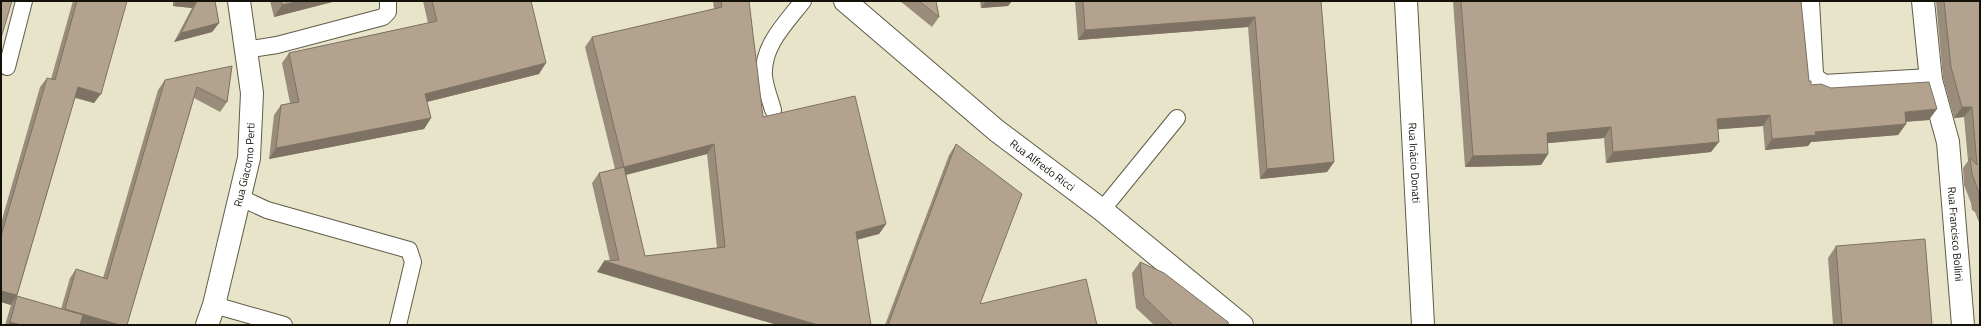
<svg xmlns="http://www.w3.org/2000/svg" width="1981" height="326" font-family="'Titillium Web',sans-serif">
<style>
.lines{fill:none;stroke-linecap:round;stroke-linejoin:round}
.lane-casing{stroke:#605c46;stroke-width:18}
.street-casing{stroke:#605c46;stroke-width:24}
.lane{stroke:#fff;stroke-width:16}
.street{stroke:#fff;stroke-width:22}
.wall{fill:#9a8c7a;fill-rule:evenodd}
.shaded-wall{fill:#7d7263}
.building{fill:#b3a38e;stroke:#7d7263;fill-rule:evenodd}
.labels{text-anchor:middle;stroke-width:3;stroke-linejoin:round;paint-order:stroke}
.street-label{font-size:11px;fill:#131108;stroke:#f5f1d7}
</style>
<rect width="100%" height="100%" fill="#e8e4ca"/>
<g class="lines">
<defs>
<g id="lane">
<polyline points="246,50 277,45 383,17 388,12 388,1"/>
<polyline points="7,67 24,1"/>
<path d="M 773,110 C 770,99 765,87 764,76 C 762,46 785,24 803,1"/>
<polyline points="241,198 267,210 409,250 413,262 398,325"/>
<polyline points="1102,210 1177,118"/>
<polyline points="214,305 284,325"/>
</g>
<g id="street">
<path id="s1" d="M 845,1 L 997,131 L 1102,210 L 1242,325"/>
<path id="s2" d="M 1406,1 L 1423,325"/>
<polyline points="1808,1 1812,74 1814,79 1823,86 1931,80"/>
<path id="s3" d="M 1923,1 L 1931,80 L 1948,142 L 1963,325"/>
<path id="s4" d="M 207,325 L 214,305 L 249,158 L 252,93 L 239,1"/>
</g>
</defs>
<use href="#lane" class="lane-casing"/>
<use href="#street" class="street-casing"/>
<use href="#lane" class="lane"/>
<use href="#street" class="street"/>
</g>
<g class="wall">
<polygon points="73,1 127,1 94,103 75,98 17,296 61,309 70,278 76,269 103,278 158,90 165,80 232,66 227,102 220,112 194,98 127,325 5,325 11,305 1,302 1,223 40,87 47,78 51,79"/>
<polygon points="173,1 215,1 219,23 212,32 174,42 192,8 173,6"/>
<polygon points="270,1 336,1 274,17"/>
<polygon points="423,1 531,1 539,74 427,102 431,118 424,129 269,159 274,115 281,105 290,103 282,63 289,53 428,23"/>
<path d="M 713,1 L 749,1 L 763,117 L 886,224 L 879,234 L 597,272 L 610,261 L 592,183 L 599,173 L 615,169 L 585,47 L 592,37 L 714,9 ZM 707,154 L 717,248 L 645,256 L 626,175 Z"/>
<polygon points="900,1 936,1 939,17 932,27"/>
<polygon points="980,1 1012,1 1008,6 981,8"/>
<polygon points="1075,1 1321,1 1334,162 1327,172 1260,179 1248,27 1078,40"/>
<polygon points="1453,1 1801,1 1809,81 1811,85 1831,88 1929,120 1906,122 1906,124 1898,135 1811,142 1808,146 1765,150 1763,126 1718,129 1711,152 1606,163 1604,138 1548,143 1548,154 1541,165 1465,167"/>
<polygon points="1936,1 1980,1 1980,225 1975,212 1972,210 1971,203 1964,185 1963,168 1968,161 1964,117 1954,118 1943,78"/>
<polygon points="956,144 980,304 1097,325 885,325 949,155"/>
<polygon points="1836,246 1932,325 1833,325 1828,258"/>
<polygon points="1140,262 1229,325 1154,325 1136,308 1132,273"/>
</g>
<g class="shaded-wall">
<polygon points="177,1 197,1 192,8 173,6"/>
<polygon points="300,1 336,1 274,17 282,5"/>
<polygon points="986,1 1012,1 1008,6 981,8"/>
<polygon points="1255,17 1248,27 1078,40 1085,30"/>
<polygon points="219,23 212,32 174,42 181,33"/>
<polygon points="546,63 539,74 418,104 425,94"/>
<polygon points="78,87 101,94 94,103 71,96"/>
<polygon points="1962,107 1972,107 1964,117 1954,118"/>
<polygon points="1937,109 1929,120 1897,122 1905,112"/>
<polygon points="1770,115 1763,126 1710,130 1717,119"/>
<polygon points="431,118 424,129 269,159 276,148"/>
<polygon points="1906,124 1898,135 1811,142 1808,146 1765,150 1772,139 1815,132"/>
<polygon points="1611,127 1604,138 1539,144 1547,133"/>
<polygon points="1719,142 1711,152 1606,163 1613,152"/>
<polygon points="714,144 707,154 617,177 624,167"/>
<polygon points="1548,154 1541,165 1465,167 1473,156"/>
<polygon points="1334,162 1327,172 1260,179 1267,169"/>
<polygon points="886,224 879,234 849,242 856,232"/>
<polygon points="604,261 818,325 777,325 597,272"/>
<polygon points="1,291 17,295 11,305 1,302"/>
<polygon points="65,309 120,325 81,325 58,318"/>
<polygon points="10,322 21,325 7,325"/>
</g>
<g class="building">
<polygon points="1,1 12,1 1,38"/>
<polygon points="77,1 127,1 101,94 78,87 17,295 1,291 1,236 47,78 55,80"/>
<polygon points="197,1 215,1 219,23 181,33"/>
<polygon points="281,1 300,1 282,5"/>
<polygon points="432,1 531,1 546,63 425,94 431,118 276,148 281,105 299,102 289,53 437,21"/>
<path d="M 721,1 L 749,1 L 763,117 L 855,96 L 886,224 L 856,232 L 871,325 L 818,325 L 604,261 L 619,260 L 599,173 L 624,167 L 592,37 L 722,7 ZM 714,144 L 725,247 L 645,256 L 624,167 Z"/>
<polygon points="919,1 936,1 939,17"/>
<polygon points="1083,1 1321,1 1334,162 1267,169 1255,17 1085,30"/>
<polygon points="1461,1 1801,1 1809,81 1811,81 1811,85 1821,84 1831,88 1929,82 1937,109 1905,112 1906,124 1815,132 1816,135 1772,139 1770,115 1717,119 1719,142 1613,152 1611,127 1547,133 1548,154 1473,156"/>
<polygon points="1944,1 1980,1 1980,200 1979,200 1979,193 1972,174 1970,158 1977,165 1972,107 1962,107 1951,67"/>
<polygon points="232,66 227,102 197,87 127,325 120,325 65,309 76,269 107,279 165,80"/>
<polygon points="956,144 1022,194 980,304 1086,279 1097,325 888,325"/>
<polygon points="1925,239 1932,325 1842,325 1836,246"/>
<polygon points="1140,262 1164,273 1228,322 1229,325 1173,325 1144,297"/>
<polygon points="17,296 83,315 80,325 21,325 10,322"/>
</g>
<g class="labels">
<g class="street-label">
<text dy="4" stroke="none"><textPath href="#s2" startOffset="162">Rua Inácio Donati</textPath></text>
<text dy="4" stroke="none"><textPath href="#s4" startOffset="165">Rua Giacomo Perti</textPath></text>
<text dy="4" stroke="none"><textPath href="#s1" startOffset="257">Rua Alfredo Ricci</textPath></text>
<text dy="4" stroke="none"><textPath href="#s3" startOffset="236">Rua Francisco Bollini</textPath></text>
</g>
</g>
<rect width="1981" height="326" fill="none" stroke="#131108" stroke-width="4"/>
</svg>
